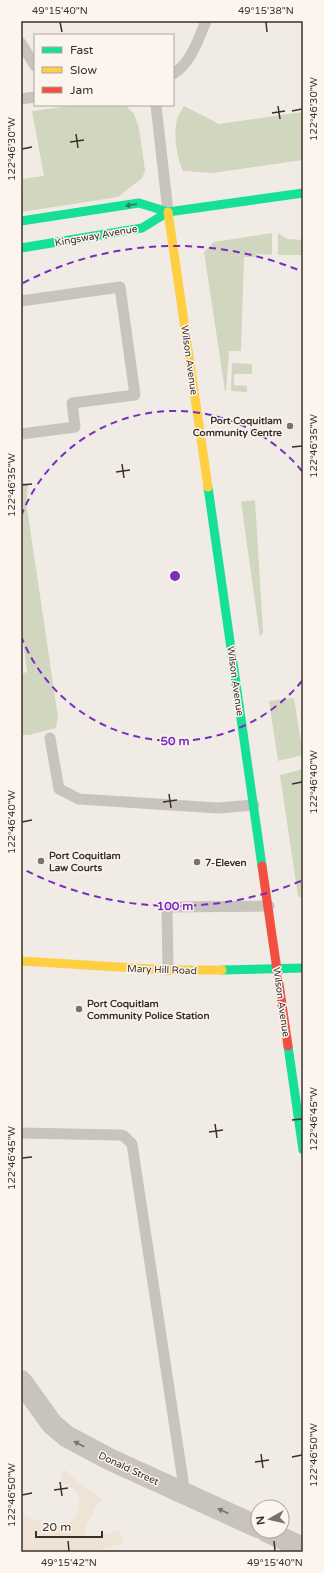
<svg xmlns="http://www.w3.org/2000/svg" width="324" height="1573" font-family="'Varela Round',sans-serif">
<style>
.green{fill:#d1d6bf}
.plaza{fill:#eee3d5}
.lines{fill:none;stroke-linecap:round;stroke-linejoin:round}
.lane{stroke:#c9c3be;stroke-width:11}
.street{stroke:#c9c3be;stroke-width:22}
.fast{stroke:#16e098;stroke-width:9}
.slow{stroke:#ffcf43;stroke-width:9}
.jam{stroke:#f24e42;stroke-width:9}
.oneway{fill:#2a7f5c}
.oneway2{fill:#7b726d}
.ticks{fill:none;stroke:#3b302b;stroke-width:1.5}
.ring{fill:none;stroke:#7b2cbf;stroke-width:2;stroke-dasharray:7 5}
.poi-dot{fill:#7a716c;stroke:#fbf5ee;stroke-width:1.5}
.labels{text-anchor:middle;stroke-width:3;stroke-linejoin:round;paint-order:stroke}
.street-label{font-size:10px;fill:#3b302b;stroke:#fbf5ee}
.poi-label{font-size:10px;font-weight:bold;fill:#3b302b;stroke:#fbf5ee;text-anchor:start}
.centre{fill:#7b2cbf;stroke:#fbf5ee;stroke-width:2}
.ring-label{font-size:12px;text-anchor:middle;font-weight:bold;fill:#7b2cbf;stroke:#fbf5ee;stroke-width:3;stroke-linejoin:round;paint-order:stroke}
.neatline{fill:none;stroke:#3b302b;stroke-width:1.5}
.ticks-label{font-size:10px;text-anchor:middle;fill:#3b302b}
</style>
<rect width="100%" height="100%" fill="#f0ebe5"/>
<g class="green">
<polygon points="77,105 125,105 134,114 139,128 145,171 142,178 118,197 21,212 21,194 23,193 22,179 44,176 32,111"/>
<path d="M 184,106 L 219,124 L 303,112 L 303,160 L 212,173 L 183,171 C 177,158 173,135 177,120 C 178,115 182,110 184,106 Z"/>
<polygon points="272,233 272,255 256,254 256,257 244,257 241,351 229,351 226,391 225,391 204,252 214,242"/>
<polygon points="278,233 287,239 303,240 303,255 278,255"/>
<polygon points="232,363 252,364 252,374 234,374 234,385 247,386 247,392 231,391"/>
<polygon points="21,482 28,484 26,503 28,515 58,717 56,728 29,735 21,735 21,674 27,672 21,623"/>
<polygon points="255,500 263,632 260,637 241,502"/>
<polygon points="294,698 303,755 278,761 269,701"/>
<polygon points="303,769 303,897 301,898 298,896 280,775"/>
</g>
<polygon class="plaza" points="65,1470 85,1488 102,1499 96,1506 85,1529 85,1535 91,1538 119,1530 123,1543 90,1552 21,1552 21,1514 49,1526 57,1527 71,1522 75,1517 80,1503 78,1496 75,1490 61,1482 63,1471"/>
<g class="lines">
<g class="lane">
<polyline points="21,43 35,66"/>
<path d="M 173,74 C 191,63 198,40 206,21"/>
<polyline points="21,99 35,97"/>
<polyline points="156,105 168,212"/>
<polyline points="21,301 120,287 135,395 72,403 75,427 21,434"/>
<polyline points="50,738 59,789 79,799 218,808 254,805"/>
<polyline points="168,970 167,907 269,906"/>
<polyline points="21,1133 119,1135 124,1136 132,1144 185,1494"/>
</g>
<g class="street">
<polyline points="21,1381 52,1424 66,1436 109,1459 258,1527"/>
<polyline points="266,1531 303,1548"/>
</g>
<g class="fast">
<polyline points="21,221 139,203 168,212"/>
<polyline points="21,248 142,228 168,212 303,193"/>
<polyline points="208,487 262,866"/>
<polyline points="222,970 303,968"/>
<polyline points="288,1046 303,1150"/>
</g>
<g class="slow">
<polyline points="168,212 208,487"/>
<polyline points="21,961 168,970 222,970"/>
</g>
<polyline class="jam" points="262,866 288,1046"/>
</g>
<defs><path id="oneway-solid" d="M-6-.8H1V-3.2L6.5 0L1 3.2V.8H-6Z"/></defs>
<use class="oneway" href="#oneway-solid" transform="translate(131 205) rotate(171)"/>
<g class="oneway2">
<use href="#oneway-solid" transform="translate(79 1444) rotate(-152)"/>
<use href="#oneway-solid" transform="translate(223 1511) rotate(-155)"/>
</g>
<path class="ticks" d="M 60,22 L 62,32M 266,22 L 267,32M 278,106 L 280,119M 292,111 L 302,109M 272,113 L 285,111M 76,134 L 78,148M 70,142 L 84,140M 22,149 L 32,147M 292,447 L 302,446M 122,464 L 124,478M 116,472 L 130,470M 22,485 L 32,484M 292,784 L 302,782M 169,794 L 171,808M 163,802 L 177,800M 22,822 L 32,820M 292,1120 L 302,1119M 215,1124 L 217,1138M 209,1132 L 223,1130M 22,1158 L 32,1157M 261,1454 L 263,1468M 292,1457 L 302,1455M 255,1462 L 269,1460M 60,1482 L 62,1496M 54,1490 L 68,1488M 22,1495 L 32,1493M 68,1541 L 69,1551M 274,1541 L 275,1551"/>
<g class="ring">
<path d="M302 681A165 165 0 0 1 21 636M21 516A165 165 0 0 1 302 471"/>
<path d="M301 881A330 330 0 0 1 23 869M23 283A330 330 0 0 1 301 271"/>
</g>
<g class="poi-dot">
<circle cx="290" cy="426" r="4"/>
<circle cx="41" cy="861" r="4"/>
<circle cx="197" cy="862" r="4"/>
<circle cx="79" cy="1009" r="4"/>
</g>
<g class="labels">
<g class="street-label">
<text transform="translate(96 235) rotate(-10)" y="4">Kingsway Avenue</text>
<text transform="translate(190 360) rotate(82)" y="4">Wilson Avenue</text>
<text transform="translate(236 681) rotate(82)" y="4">Wilson Avenue</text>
<text transform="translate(162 969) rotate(2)" y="4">Mary Hill Road</text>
<text transform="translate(282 1002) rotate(82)" y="4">Wilson Avenue</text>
<text transform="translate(129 1468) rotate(25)" y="4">Donald Street</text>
</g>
<g class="poi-label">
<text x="282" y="424" text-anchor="end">Port Coquitlam<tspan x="282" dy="12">Community Centre</tspan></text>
<text x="49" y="859">Port Coquitlam<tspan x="49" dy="12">Law Courts</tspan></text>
<text x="205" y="866">7-Eleven</text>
<text x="87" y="1007">Port Coquitlam<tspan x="87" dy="12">Community Police Station</tspan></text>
</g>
</g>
<circle cx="175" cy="576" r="6" class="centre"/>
<g class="ring-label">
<text x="175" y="745">50 m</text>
<text x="175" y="910">100 m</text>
</g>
<rect width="324" height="1573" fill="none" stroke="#fbf5ee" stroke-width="44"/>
<rect x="34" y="34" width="140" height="72" fill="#fbf5ee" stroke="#aea6a0"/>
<rect x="42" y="47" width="20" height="6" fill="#16e098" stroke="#aea6a0"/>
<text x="70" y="54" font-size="12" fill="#3b302b">Fast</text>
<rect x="42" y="67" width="20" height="6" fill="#ffcf43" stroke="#aea6a0"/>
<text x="70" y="74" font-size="12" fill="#3b302b">Slow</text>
<rect x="42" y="87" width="20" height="6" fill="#f24e42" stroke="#aea6a0"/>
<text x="70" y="94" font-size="12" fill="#3b302b">Jam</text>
<g transform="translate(270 1519) rotate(262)"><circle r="19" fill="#fbf5ee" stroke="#aea6a0"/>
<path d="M0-3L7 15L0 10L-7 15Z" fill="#7a716c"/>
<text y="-6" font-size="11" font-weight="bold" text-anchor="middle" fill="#3b302b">N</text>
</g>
<path d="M36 1531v6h66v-6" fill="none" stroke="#3b302b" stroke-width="2"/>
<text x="42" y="1531" font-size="12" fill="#3b302b" stroke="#fbf5ee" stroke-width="3" paint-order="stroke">20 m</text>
<rect x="22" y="22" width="280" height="1529" class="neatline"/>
<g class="ticks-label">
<text x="60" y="14">49°15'40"N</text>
<text x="266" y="14">49°15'38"N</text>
<text transform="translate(313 109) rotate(-90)" y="4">122°46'30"W</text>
<text transform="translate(11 149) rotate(-90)" y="4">122°46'30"W</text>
<text transform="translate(313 446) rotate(-90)" y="4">122°46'35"W</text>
<text transform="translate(11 485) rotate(-90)" y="4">122°46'35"W</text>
<text transform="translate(313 782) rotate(-90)" y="4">122°46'40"W</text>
<text transform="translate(11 822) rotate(-90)" y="4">122°46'40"W</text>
<text transform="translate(313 1119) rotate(-90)" y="4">122°46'45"W</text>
<text transform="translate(11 1158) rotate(-90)" y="4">122°46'45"W</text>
<text transform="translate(313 1455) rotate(-90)" y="4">122°46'50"W</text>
<text transform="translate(11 1495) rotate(-90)" y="4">122°46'50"W</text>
<text x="69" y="1566">49°15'42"N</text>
<text x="275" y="1566">49°15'40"N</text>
</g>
</svg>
